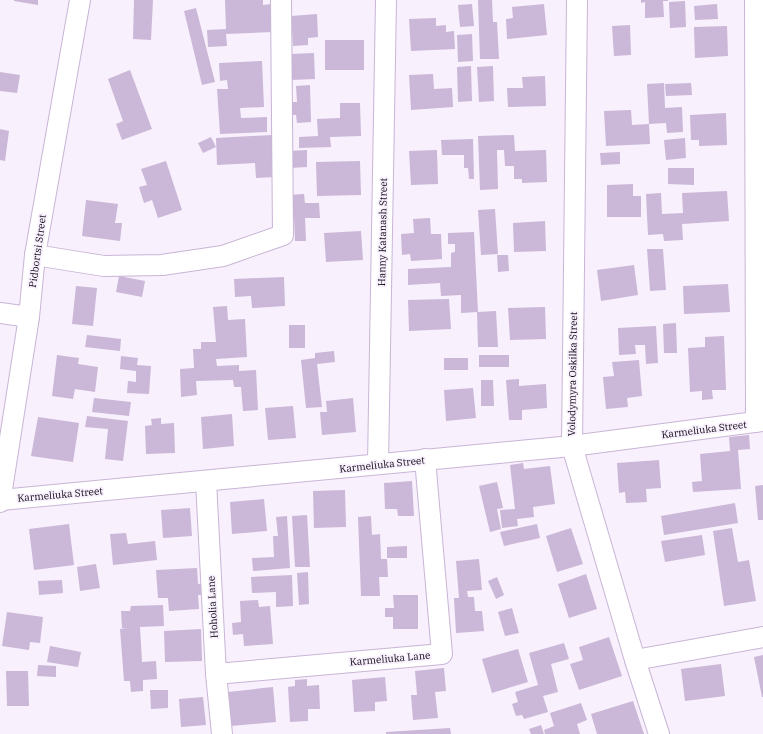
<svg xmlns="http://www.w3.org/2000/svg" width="763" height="734" font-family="'IBM Plex Serif',serif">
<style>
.building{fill:#cbb7d7}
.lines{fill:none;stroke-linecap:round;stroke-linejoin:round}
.minor-casing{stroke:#c9b5d5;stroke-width:22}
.minor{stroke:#fff;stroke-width:20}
.labels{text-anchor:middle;stroke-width:3.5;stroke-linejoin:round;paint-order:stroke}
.street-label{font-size:10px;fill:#100a14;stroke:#f8f0fd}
</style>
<rect width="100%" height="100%" fill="#f8f0fd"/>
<g class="building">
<polygon points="14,0 38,0 38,5 14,1"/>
<polygon points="134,0 153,0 151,40 133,39"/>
<polygon points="225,0 263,0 263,5 272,4 273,32 226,34 227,46 208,47 207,30 226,29"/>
<polygon points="478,0 492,0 493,22 497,22 499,59 480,59"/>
<polygon points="641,0 668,0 668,1 663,1 664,17 645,18 645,2 641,3"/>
<polygon points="685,1 686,27 670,28 669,2"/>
<polygon points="472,4 474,26 460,27 458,5"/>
<polygon points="544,4 547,35 507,39 506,19 513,18 512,7"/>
<polygon points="717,4 718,19 695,20 694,6"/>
<polygon points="196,8 215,82 202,85 184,11"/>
<polygon points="317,14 318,37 308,38 308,45 293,46 291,16"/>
<polygon points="436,18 436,26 446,25 446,32 454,31 455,49 411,51 409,19"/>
<polygon points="630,25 631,55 614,56 612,26"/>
<polygon points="727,26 728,56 695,58 694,27"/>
<polygon points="472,34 473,61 458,62 457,35"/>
<rect x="325" y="40" width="39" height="30"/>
<polygon points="314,53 315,79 291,80 290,54"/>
<polygon points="262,61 264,107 240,108 241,118 267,117 267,132 220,134 217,89 228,89 227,80 220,81 219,63"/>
<polygon points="471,66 472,101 458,102 457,67"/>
<polygon points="493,66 494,101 479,102 477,67"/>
<polygon points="130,70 152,129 122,140 116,124 123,121 108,79"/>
<polygon points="0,72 20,75 17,93 0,91"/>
<polygon points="433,74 434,89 452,88 453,107 411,110 409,75"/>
<polygon points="545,76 546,106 508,107 507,88 523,88 522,77"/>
<polygon points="664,83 665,108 682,107 683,132 667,133 666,123 649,124 647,84"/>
<polygon points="691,83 692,95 666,96 665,84"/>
<polygon points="310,85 311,122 297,123 296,115 289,115 288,102 297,102 296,86"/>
<polygon points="340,103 360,103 361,136 330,137 331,147 299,148 299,137 318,136 317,119 340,118"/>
<polygon points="631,110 632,125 649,124 650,144 606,146 604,111"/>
<polygon points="726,113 727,145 699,146 699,140 691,140 690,115"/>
<polygon points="0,129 9,131 5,161 0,160"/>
<polygon points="272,135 274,177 256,178 255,163 217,165 216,138"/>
<polygon points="514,135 515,151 546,150 547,182 522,183 522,179 514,179 514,166 505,166 504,150 497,150 498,189 480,190 478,136"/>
<polygon points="211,137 216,147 203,153 198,143"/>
<polygon points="685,138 686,158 666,160 664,140"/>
<polygon points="473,139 474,179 469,179 468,168 464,168 464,155 442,155 441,140"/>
<polygon points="307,150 307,167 290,168 289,151"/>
<polygon points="437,150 438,184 411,185 409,151"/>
<polygon points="620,152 620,164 601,165 600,153"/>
<polygon points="166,161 182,210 158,218 152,200 144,203 139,187 147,185 141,169"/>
<polygon points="360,161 361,195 317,196 316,162"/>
<polygon points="668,168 694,168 694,185 668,184"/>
<polygon points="633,184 633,196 641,196 641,217 607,217 607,185"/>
<polygon points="727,191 729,221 682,224 683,240 664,241 663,234 648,235 646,194 661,193 662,214 683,213 682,193"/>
<polygon points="304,194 305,203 319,203 320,218 305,218 306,241 295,241 294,218 289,218 288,195"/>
<polygon points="86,200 118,204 115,223 122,223 120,241 82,236"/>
<polygon points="495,209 498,254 481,255 478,210"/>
<polygon points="430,218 431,234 441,234 442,259 411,261 410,254 402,255 401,234 414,233 413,219"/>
<polygon points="545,221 546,251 514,252 513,223"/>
<polygon points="361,231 363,260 326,262 324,233"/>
<polygon points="474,232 478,312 461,313 461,295 441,296 440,283 408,285 408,269 451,267 451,253 455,252 455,244 448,244 448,233"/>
<polygon points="647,249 663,249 666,290 650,291"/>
<polygon points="497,255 508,255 509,271 498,272"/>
<polygon points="634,265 638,295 601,301 597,270"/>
<polygon points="119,276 145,281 142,297 116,292"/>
<polygon points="284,277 285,306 252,308 251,296 235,297 234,279"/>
<polygon points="728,284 730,312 684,314 683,286"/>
<polygon points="76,286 97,288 93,326 72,324"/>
<polygon points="449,299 451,329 409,331 408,300"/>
<polygon points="227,306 228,320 245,319 247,357 216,359 217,366 239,365 239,371 256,370 258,410 243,411 241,387 234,387 233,380 196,381 197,395 181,397 180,369 194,368 193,349 201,349 201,342 216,342 213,307"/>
<polygon points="545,307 546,339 510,340 508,308"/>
<polygon points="496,311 498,347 478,347 477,312"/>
<polygon points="676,323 677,353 664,353 663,324"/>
<rect x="289" y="325" width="16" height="23"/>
<polygon points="656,326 658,363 646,364 645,345 635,345 636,354 619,355 618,328"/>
<polygon points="87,335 121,339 120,351 85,347"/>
<polygon points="724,336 726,390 712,390 713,399 702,400 702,391 690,392 688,348 705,347 705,337"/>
<polygon points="334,351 335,362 317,364 322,407 306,408 301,360 315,358 315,353"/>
<polygon points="57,355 79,358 78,364 98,367 95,392 75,389 73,399 52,396"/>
<rect x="479" y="355" width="30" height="12"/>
<polygon points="121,356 138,358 137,365 151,366 149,394 127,393 128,381 136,382 136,371 120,369"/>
<rect x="444" y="358" width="24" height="12"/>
<polygon points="639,360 642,396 627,398 628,407 606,409 603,377 614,376 612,362"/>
<polygon points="519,379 519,386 546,384 547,408 522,410 522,420 509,420 506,380"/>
<polygon points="481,380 493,380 494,406 481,406"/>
<polygon points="473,388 476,418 446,421 444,390"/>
<polygon points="94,398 131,402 129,416 92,412"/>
<polygon points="353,398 356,432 322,435 320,412 327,412 326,401"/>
<polygon points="293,406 296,438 268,440 265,408"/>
<polygon points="232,414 234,446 203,449 201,417"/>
<polygon points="87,416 128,421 123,461 105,459 108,429 85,427"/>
<polygon points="38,417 79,423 73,462 31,456"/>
<polygon points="161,418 161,424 174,423 175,453 146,454 145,426 152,425 151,419"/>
<polygon points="749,435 750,449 738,450 741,489 693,492 692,482 702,481 700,454 730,451 729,437"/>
<polygon points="659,460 661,488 646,489 647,502 626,503 625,492 619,493 617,463"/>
<polygon points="523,463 524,469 550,466 555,504 533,507 534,517 517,519 518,526 502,528 500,510 515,509 510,465"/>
<polygon points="412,481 414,516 398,516 397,509 385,509 384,483"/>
<polygon points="497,482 503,508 497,509 501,529 490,532 479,486"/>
<polygon points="763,485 763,520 758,520 755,486"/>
<polygon points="345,490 346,527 314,528 313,491"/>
<polygon points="264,499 267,531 232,534 230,502"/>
<polygon points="735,503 738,523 664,535 661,516"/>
<polygon points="190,508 192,536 163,538 161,510"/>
<polygon points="307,515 310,567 295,567 292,516"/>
<polygon points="287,516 290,568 253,571 252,558 274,557 273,536 278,536 276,517"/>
<polygon points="371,516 372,535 380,534 381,559 387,559 388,577 379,577 380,596 361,596 358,517"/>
<polygon points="69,524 74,565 34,570 29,529"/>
<polygon points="537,524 540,538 504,546 500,532"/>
<polygon points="571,528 583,564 557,572 546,536"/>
<polygon points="732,528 738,562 749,560 756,601 724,606 713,531"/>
<polygon points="126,533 128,544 155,541 157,560 113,565 110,534"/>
<polygon points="702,535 705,555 665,562 661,541"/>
<polygon points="407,546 407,558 387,558 387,547"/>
<polygon points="479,559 482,590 467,591 468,597 474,597 475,611 482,611 484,631 456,633 454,598 459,598 456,561"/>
<polygon points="96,564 100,588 80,591 77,567"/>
<polygon points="197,568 198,584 206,583 207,595 198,595 199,609 169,611 168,598 158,598 156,570"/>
<polygon points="308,572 309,604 299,605 297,573"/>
<polygon points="586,574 597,609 569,618 558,584"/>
<polygon points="292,575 293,606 276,607 276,592 252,593 251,577"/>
<polygon points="497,577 504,595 496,599 488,581"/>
<polygon points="62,580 63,593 39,595 38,581"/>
<polygon points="393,595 418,595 418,629 393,629 393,617 385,617 385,608 394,608"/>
<polygon points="258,600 259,607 270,606 273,644 244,646 243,634 233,635 232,623 241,622 240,601"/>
<polygon points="163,605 164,626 140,627 142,662 156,661 157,679 143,680 143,691 131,692 130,681 124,681 120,629 127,628 122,628 121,611 130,611 131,606"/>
<polygon points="512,608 519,633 505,636 498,612"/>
<polygon points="7,612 43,617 40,643 30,642 29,650 2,646"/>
<polygon points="201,629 202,661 165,662 164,631"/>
<polygon points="609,637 622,676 579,690 570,664 583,660 579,647"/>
<polygon points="564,643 569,659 551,664 558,692 543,696 548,712 524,719 522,715 516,716 512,704 518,702 515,692 538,685 529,653"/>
<polygon points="50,646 81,652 78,667 47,662"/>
<polygon points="518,649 528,682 492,693 482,659"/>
<polygon points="763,655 763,697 762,697 754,657"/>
<polygon points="721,664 725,696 685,701 681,669"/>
<polygon points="38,665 56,666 56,677 37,676"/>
<polygon points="444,668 446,691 435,692 438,718 413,720 411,695 417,695 415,671"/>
<polygon points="6,671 28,671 29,706 7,706"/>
<polygon points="385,677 387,701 375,702 375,711 354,712 352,680"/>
<polygon points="307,679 307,686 319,685 320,709 308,709 308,721 290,722 288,687 295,686 295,680"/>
<polygon points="273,687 276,722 231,726 228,692"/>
<polygon points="150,690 168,690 168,708 151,709"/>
<polygon points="203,697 206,725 181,727 179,699"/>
<polygon points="633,701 644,734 597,734 591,714"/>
<polygon points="581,703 587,720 577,724 580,734 545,734 544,730 554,726 550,713"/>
<polygon points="541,725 544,734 531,734 529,729"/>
<polygon points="450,728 451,734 386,734 386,732"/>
</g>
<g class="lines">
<defs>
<g id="minor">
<polyline points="577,0 572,446 635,660 659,734"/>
<polyline points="755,0 756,422"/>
<polyline points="35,255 104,266 162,265 223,256 283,235 281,0"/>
<polyline points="0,313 29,317"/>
<polyline points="378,464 386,0"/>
<polyline points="206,481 216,674 222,734"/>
<polyline points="1,500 572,446 763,421"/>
<polyline points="0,502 29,317 35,255 80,0"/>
<polyline points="635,660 763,637"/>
<polyline points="216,674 442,654 425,459"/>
</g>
</defs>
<use href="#minor" class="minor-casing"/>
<use href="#minor" class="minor"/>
</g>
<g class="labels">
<g class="street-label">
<text transform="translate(382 232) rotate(-89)" y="4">Hanny Katanash Street</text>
<text transform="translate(37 251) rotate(-82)" y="4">Pidbortsi Street</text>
<text transform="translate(572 374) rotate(-89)" y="4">Volodymyra Oskilka Street</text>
<text transform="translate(704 429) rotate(-7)" y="4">Karmeliuka Street</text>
<text transform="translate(382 464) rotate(-6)" y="4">Karmeliuka Street</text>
<text transform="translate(60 494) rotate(-5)" y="4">Karmeliuka Street</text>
<text transform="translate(212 607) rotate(-93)" y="4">Hoholia Lane</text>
<text transform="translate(390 658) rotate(-5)" y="4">Karmeliuka Lane</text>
</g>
</g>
</svg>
